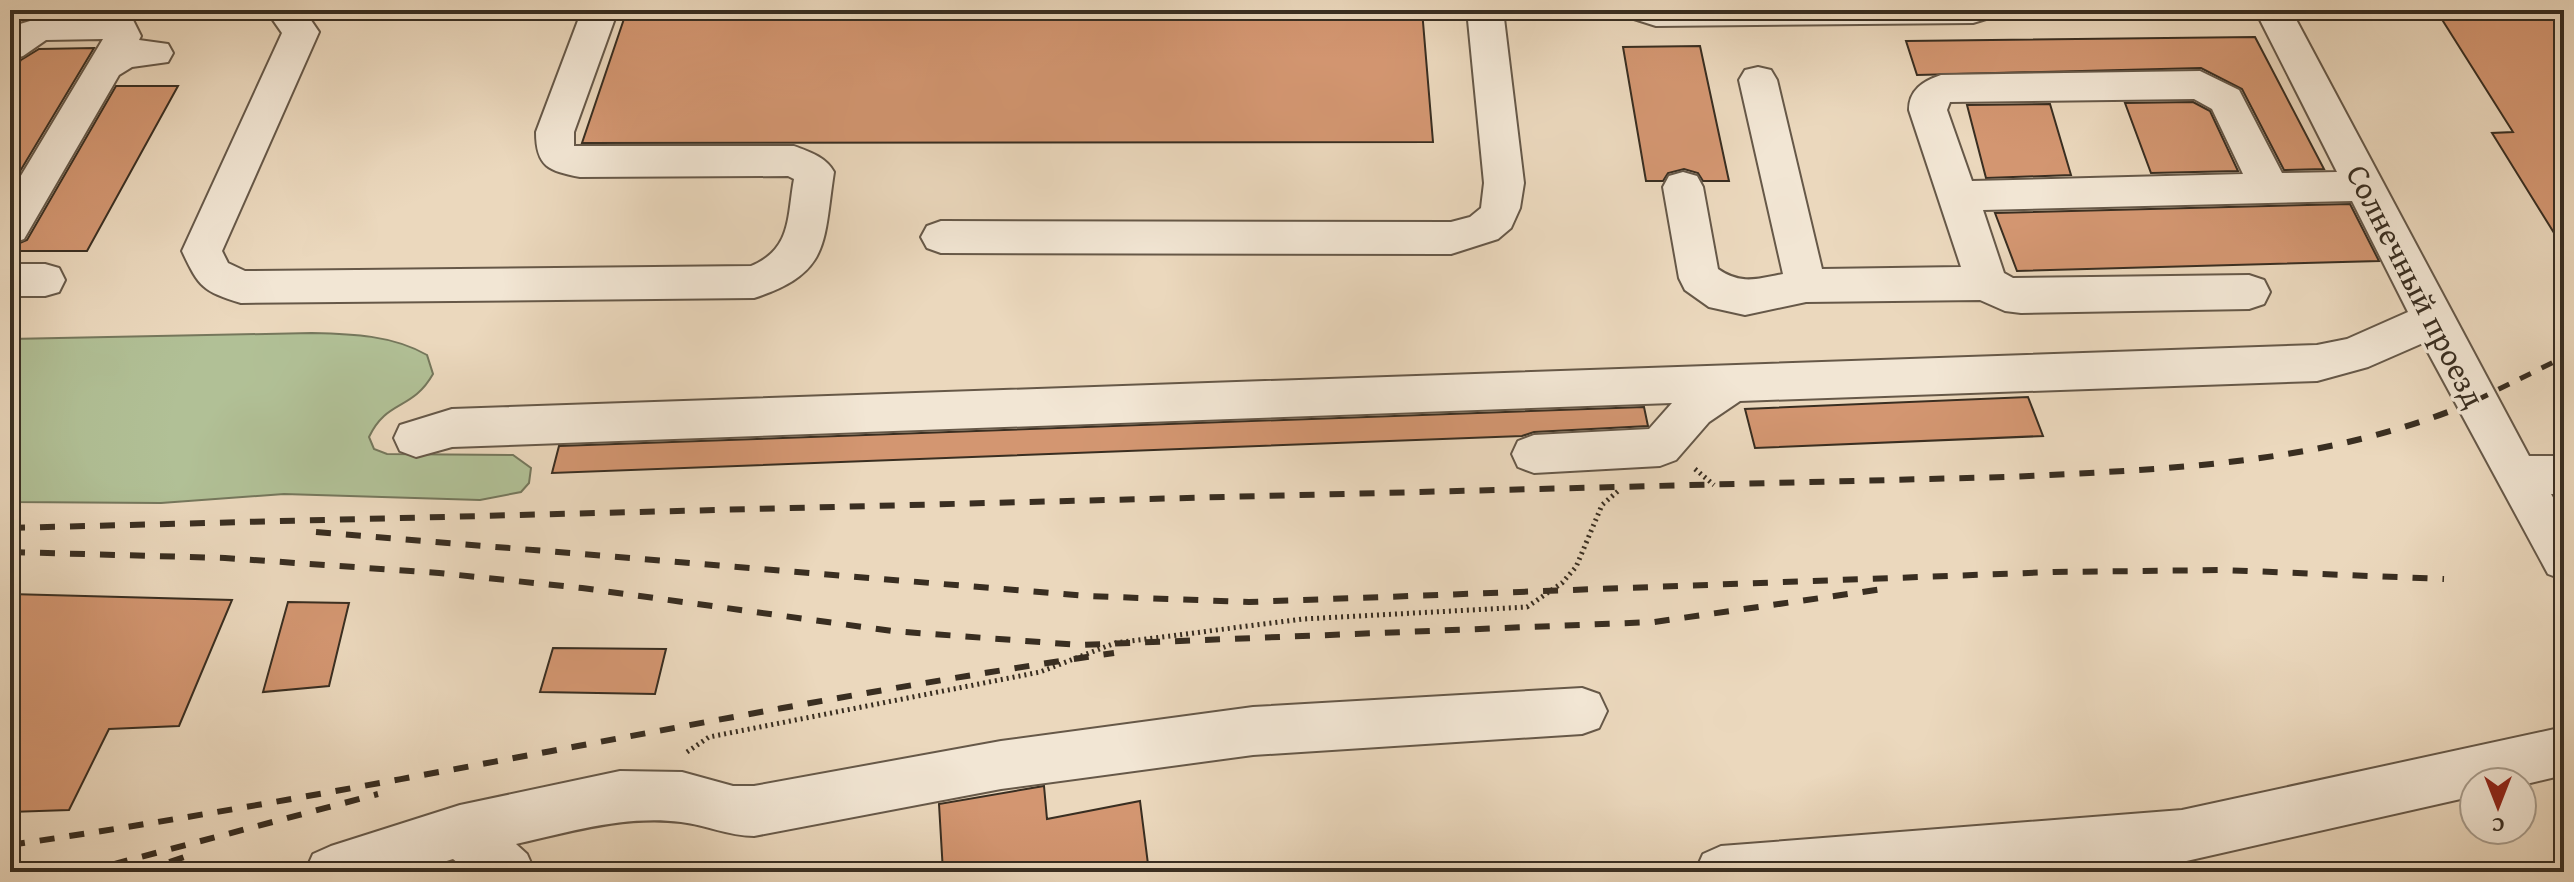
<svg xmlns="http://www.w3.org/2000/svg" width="2574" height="882" font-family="'Gentium Book Plus',serif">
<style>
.green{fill:#b1c096;stroke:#75775c;stroke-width:2}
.building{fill:#d39671;stroke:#392e21;stroke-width:2}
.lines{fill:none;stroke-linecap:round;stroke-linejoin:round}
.minor-casing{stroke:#665848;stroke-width:4}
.path{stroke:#392e21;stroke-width:5;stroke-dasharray:2 4;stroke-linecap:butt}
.minor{fill:#f2e6d4;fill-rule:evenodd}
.rail-far1{stroke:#392e21;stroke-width:5;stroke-dasharray:12 12;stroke-linecap:butt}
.rail{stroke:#392e21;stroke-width:6;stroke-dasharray:15 15;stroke-linecap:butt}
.labels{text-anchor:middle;stroke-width:7;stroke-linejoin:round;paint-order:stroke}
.street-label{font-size:32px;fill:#392e21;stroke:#f2e6d4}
</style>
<rect width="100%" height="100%" fill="#ebd8bd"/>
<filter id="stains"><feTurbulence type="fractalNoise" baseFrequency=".0025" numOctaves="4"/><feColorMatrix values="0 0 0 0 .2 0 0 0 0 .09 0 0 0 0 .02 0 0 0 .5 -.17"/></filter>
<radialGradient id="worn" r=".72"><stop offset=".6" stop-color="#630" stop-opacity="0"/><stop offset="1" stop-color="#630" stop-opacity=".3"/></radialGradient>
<path class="green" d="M 312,333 C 352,334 392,335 427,355 L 433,374 C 412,411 387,399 369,437 L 374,449 L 387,454 L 513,455 L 531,468 L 529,483 L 521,492 L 480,500 L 284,494 L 161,503 L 10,502 L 10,339 Z"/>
<g class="building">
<polygon points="627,10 1422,10 1433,142 582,143"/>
<polygon points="2436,10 2564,10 2564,249 2492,133 2513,132"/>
<polygon points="2255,37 2324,169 2284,170 2242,89 2201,68 1917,75 1906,41"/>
<polygon points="1700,46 1729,181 1703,181 1698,173 1684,169 1668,173 1663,181 1646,181 1623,47"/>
<polygon points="94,48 10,188 10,77 21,60 39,49"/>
<polygon points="116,86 178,86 87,251 10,251 10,247 27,240"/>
<polygon points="2193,102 2210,111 2238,171 2151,173 2125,103"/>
<polygon points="2050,104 2071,175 1986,178 1967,105"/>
<polygon points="2350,204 2379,261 2017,271 1995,213"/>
<polygon points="2028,397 2043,436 1755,448 1745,409"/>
<polygon points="1644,407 1648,426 1534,432 1522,436 552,473 559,446"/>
<polygon points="10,594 232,600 179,726 109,729 69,810 10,812"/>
<polygon points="288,602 349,603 329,686 263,692"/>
<polygon points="553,648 666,649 655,694 540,692"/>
<polygon points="1044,786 1047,819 1140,801 1149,872 943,872 939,804"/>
</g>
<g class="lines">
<defs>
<g id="minor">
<path d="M 266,10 L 304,10 L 319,32 L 222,251 L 228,263 L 245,271 L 751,266 C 792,249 787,217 794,179 L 788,176 L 580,177 C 549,171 536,167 536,132 L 582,10 L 618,10 L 574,132 L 574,146 L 794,146 C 810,152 826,157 834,172 C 823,243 831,273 754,298 L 241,303 C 202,291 199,287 182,251 L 282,33 Z"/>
<polygon points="1467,10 1503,10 1524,183 1520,208 1511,228 1498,239 1451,254 941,253 927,248 921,237 927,226 941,221 1451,222 1470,217 1481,208 1484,183"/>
<polygon points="1629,10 1991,10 1986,19 1973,23 1656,26 1634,19"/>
<path d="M 2255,10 L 2291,10 L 2529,456 L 2564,456 L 2564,494 L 2551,494 L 2564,516 L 2564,580 L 2548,574 L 2423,343 L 2368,367 L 2317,381 L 1740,401 L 1709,422 L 1676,460 L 1660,466 L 1534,473 L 1518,467 L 1512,454 L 1518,441 L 1534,435 L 1649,429 L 1672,403 L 452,447 L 416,457 L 400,451 L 394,438 L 400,425 L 452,409 L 2317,345 L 2347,339 L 2408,312 L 2352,201 L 1983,210 L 2004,273 L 2013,278 L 2249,275 L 2264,280 L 2270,292 L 2264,304 L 2249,309 L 2021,313 L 2005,311 L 1980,300 L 1806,302 L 1745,315 L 1709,307 L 1685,290 L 1679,278 L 1663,187 L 1669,176 L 1683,172 L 1697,176 L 1703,187 L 1718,269 C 1741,285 1757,279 1783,274 L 1739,80 L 1745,70 L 1758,67 L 1771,70 L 1777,80 L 1822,269 L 1961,267 L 1909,110 C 1909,90 1923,81 1941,75 L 2200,71 L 2239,90 L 2282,173 L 2337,172 ZM 2194,99 L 2212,109 L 2243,174 L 1972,181 L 1947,110 L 1950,102 Z"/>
<polygon points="60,12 132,18 141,36 139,40 168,44 173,53 168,62 132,67 119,75 24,239 10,244 10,194 103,39 46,40 23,56 10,60 10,27"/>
<polygon points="10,264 45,264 59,268 65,280 59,292 45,296 10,296"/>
<path d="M 1582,688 L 1599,694 L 1607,711 L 1599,728 L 1582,734 L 1253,755 L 1001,789 L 754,836 C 728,836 707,825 681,822 C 625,815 570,832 516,844 L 527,854 L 535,872 L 469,872 L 453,859 L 412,872 L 305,872 L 313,854 L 331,846 L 460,805 L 620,771 L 682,772 L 733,786 L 754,786 L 1001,741 L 1253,707 Z"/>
<polygon points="2564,727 2564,775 2522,785 2474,782 2474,796 2182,862 2052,872 1695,872 1703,854 1721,846 2182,810"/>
</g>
</defs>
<use href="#minor" class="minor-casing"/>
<g class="path">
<polyline points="1695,469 1714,485"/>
<polyline points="687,752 709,737 1040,672 1115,643 1303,619 1527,607 1562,583 1576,567 1602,505 1618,491"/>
</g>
<use href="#minor" class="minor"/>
<polyline class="rail-far1" points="2477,400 2564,357"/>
<g class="rail">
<path d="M 10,528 L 2007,477 C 2170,469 2330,465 2482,398"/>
<polyline points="316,532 1087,596 1249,602 2054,572 2223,570 2444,579"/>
<polyline points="10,552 225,558 439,573 582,588 892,631 1079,645 1654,622 1883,589"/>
<path d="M 10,845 C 380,791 744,707 1114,653"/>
<polyline points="84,872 378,794"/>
<polyline points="141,872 187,856"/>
</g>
</g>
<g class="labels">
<g class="street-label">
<text transform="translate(2416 286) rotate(63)" y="11">Солнечный проезд</text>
</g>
</g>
<rect width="2574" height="882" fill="none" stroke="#ebd8bd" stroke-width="40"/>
<rect x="12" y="12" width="2550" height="858" fill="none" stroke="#392e21" stroke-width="4"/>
<rect x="20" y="20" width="2534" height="842" fill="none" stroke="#392e21" stroke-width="2"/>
<g transform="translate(2498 806) rotate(180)"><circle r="38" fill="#f2e6d4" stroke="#a89c8c" stroke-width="2"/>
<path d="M0-6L14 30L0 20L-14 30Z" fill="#8f2418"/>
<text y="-12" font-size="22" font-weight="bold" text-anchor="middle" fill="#392e21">С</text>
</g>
<rect width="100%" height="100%" filter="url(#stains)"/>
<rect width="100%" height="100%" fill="url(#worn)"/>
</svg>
